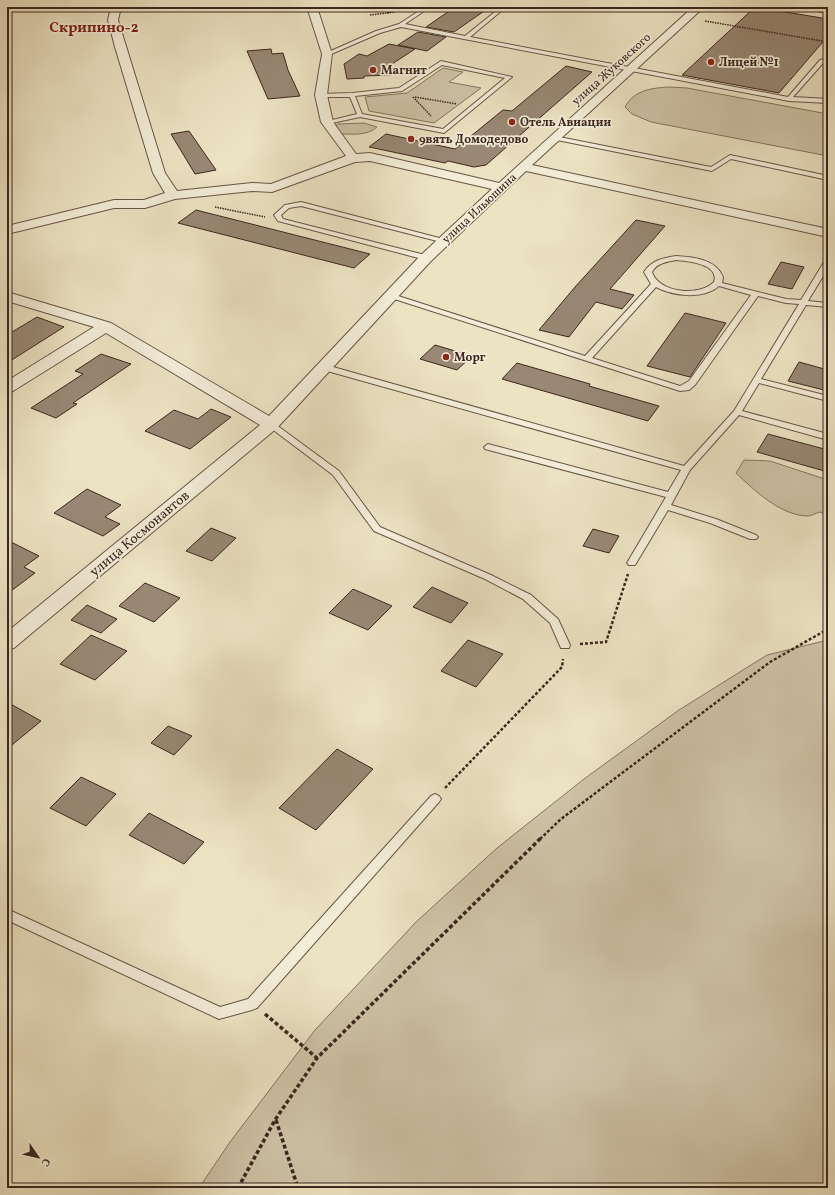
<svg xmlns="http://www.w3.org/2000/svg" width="835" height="1195" font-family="Vollkorn,serif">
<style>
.green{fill:#cec3a7;stroke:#857462}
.building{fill:#988874;stroke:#3c261e}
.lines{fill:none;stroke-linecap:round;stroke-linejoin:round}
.service-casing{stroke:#685547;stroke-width:2}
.minor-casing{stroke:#685547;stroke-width:2}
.path-far2{stroke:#3c261e;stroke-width:1.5;stroke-dasharray:1.5 1;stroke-linecap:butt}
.path-far1{stroke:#3c261e;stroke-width:2.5;stroke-dasharray:3 2;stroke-linecap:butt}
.path{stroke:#3c261e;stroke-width:3.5;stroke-dasharray:4 2.5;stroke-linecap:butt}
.service{fill:#f3edd8;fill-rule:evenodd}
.minor{fill:#f3edd8;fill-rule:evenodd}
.poi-dot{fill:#8f2418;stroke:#f3edd8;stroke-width:1.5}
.labels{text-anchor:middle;stroke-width:3.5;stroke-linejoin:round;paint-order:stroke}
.far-poi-label{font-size:12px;font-weight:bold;fill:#3c261e;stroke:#f3edd8;text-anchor:start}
.far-street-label{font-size:12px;fill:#3c261e;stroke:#f3edd8}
.street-label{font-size:14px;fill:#3c261e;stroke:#f3edd8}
.far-district-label{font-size:15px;font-weight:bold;fill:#7a1f14;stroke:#f3edd8}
</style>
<rect width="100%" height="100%" fill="#ece3c3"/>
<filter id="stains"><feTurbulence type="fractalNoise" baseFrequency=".005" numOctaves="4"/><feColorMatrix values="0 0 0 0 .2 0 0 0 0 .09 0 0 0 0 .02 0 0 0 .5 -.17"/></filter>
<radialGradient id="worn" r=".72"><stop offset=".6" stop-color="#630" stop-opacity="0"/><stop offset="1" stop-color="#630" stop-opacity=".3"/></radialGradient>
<g class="green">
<polygon points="443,68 463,72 449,82 481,88 434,123 369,111 365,97 407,93"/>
<path d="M 669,87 L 687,88 L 828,114 L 828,156 L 651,122 L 632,114 L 625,107 C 634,90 652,88 669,87 Z"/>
<path d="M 364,123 L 377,127 C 367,136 354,134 341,134 L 335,126 L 338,124 Z"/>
<path d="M 744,460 L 770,461 L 828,480 L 828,516 L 820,512 C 816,513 811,516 808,516 C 781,516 754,490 736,473 Z"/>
<polygon points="828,640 828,1188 199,1188 230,1142 315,1030 416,922 497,848 584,779 679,710 767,655"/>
</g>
<g class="building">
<polygon points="455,7 490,7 454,32 426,27"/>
<polygon points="755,7 828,19 828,36 779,93 682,75"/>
<polygon points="418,32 446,37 427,51 398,45"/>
<polygon points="389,44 415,49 389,66 392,75 364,76 364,78 347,79 344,64 359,54 367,56"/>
<polygon points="271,49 272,54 283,53 288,70 300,96 268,99 247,51"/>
<polygon points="566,66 592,72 486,165 474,167 448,161 445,163 369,147 386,134 455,149 503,110 512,111"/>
<polygon points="189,131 216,170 195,174 171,134"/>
<polygon points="196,210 370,254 354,268 178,223"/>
<polygon points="636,220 665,226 610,289 634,295 622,309 596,302 569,337 539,330 575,287"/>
<polygon points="781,262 804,267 792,289 768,284"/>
<polygon points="685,313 726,323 690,377 647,366"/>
<polygon points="37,317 64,327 7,363 7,335"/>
<polygon points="435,345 472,356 457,370 420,359"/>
<polygon points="101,354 131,364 73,403 77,404 56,418 31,408 83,374 75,371"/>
<polygon points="799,362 828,370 828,391 788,381"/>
<polygon points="517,363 590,384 589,386 659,406 648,421 502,379"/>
<polygon points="211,409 231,417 190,449 145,431 174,410 198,419"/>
<polygon points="768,434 828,450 828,472 757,452"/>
<polygon points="87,489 121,505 105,517 120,524 103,536 54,513"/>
<polygon points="211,528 236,538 212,561 186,551"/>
<polygon points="593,529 619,536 609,553 583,546"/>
<polygon points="7,540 39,556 24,567 35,573 7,594"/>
<polygon points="145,583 180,598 154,622 119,606"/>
<polygon points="432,587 468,603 451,623 413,607"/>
<polygon points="353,589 392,606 368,630 329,613"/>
<polygon points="87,605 117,619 101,633 71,620"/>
<polygon points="91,635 127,651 95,680 60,664"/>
<polygon points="468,640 503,654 476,687 441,671"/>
<polygon points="7,702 41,721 7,749"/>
<polygon points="168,726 192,736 174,755 151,743"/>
<polygon points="337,749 373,769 316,830 279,808"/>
<polygon points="81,777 116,794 86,826 50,808"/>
<polygon points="149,813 204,842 184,864 129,835"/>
</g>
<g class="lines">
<defs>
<g id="service">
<polygon points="425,7 430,7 405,24 465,36 501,7 506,7 470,37 788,97 820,60 828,58 828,62 824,62 793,97 828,99 828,103 789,101 401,27 380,33 329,55 324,54 376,31 399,24"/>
<polygon points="678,7 692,7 698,9 696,10"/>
<polygon points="799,7 828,9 828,13 801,8"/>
<path d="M 441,61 L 512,77 L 444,133 L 360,117 L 327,124 L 324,122 L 357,114 L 350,97 L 321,97 L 318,95 L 319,94 L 352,93 L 399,88 ZM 442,65 L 505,78 L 443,129 L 362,114 L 355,96 L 402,91 Z"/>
<polygon points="554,136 711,167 730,155 828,176 828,180 731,159 712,171 552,139 551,138"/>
<polygon points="301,202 447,240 448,241 445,243 301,206 289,208 281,215 283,219 429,256 430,258 426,260 278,221 274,215 285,205"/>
<path d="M 676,256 C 693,257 716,259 723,277 L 722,283 L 786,299 L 801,300 L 824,262 L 828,260 L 828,268 L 808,301 L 828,303 L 828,307 L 806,305 L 761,379 L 828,396 L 828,401 L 759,383 L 742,411 L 828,434 L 828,440 L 739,415 L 690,470 L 671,505 L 716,519 L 756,535 L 758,537 L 756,539 L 750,539 L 710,523 L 668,510 L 635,565 L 629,565 L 627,563 L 666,497 L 485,449 L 484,447 L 488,444 L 668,492 L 681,470 L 320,369 L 319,367 L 323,365 L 326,365 L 684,466 L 734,411 L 799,304 L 786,303 L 758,296 L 695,385 L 689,390 L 680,391 L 385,296 L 389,294 L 392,294 L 585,356 L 651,284 L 644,272 C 652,260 663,258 676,256 ZM 676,260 C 688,261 720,264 714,282 C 699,297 659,293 652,272 C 657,263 666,262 676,260 ZM 719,286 L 751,295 L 689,381 L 680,386 L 592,358 L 656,287 C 673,296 703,300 719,286 Z"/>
<polygon points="271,421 339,471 380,527 491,575 531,595 558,619 570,645 569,648 561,648 550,623 523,599 485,579 374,531 333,475 268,426 267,424"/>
<polygon points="435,794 439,796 441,799 439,802 257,1008 252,1010 219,1019 7,920 7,909 220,1007 248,999 431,796"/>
</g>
<polygon id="minor" points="111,7 121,7 118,20 165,173 177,191 252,183 271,184 346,156 321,122 315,95 322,54 307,7 317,7 332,54 327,95 333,122 356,154 370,153 499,183 693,7 704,7 532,165 828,229 828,237 526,171 431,261 277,428 14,648 7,650 7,632 260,425 106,333 13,391 7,393 7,381 94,327 7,301 7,292 111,323 269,416 421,255 492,189 370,161 355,162 272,192 252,191 175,199 145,208 114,208 7,234 7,226 114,200 144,200 165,193 153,173 115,47 108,20"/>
</defs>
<use href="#service" class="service-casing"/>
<use href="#minor" class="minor-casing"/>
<g class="path-far2">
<polyline points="386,7 388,13 400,7"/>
<polyline points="370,15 395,12"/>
<polyline points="705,21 828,42"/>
<polyline points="413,97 431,116"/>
<polyline points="415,97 457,104"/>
<polyline points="215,207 265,217"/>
</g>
<g class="path-far1">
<polyline points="580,644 606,642 628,574"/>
<polyline points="445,788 562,667 563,659"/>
<polyline points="540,839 561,819 770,662 828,629"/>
</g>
<g class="path">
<polyline points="265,1014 317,1058"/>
<polyline points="276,1120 298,1188"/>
<polyline points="238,1188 275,1120 317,1058 541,838"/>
</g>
<use href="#service" class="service"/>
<use href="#minor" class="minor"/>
</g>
<g class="poi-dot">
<circle cx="711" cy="62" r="4"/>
<circle cx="373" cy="70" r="4"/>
<circle cx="512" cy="122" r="4"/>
<circle cx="411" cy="139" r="4"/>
<circle cx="446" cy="357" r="4"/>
</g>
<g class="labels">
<g class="far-poi-label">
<text x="719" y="66">Лицей №1</text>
<text x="381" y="74">Магнит</text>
<text x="520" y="126">Отель Авиации</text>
<text x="419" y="143">9вять Домодедово</text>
<text x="454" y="361">Морг</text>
</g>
<g class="far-street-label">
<text transform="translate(611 69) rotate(-42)" y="4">улица Жуковского</text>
<text transform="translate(479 208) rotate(-43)" y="4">улица Ильюшина</text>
</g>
<g class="street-label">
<text transform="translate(139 533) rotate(-40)" y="5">улица Космонавтов</text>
</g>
<g class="far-district-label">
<text x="94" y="32">Скрипино-2</text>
</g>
</g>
<rect width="835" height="1195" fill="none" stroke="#ece3c3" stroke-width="24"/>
<rect x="8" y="8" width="819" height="1179" fill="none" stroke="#3c261e" stroke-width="2"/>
<rect x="12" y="12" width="811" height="1171" fill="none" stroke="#3c261e"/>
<g transform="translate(38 1157) rotate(124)" stroke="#f3edd8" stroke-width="3" paint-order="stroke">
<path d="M0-3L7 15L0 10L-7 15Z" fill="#3c261e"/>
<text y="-6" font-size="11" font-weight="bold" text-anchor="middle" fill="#3c261e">С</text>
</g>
<rect width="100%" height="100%" filter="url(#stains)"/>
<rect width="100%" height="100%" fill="url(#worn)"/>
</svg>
